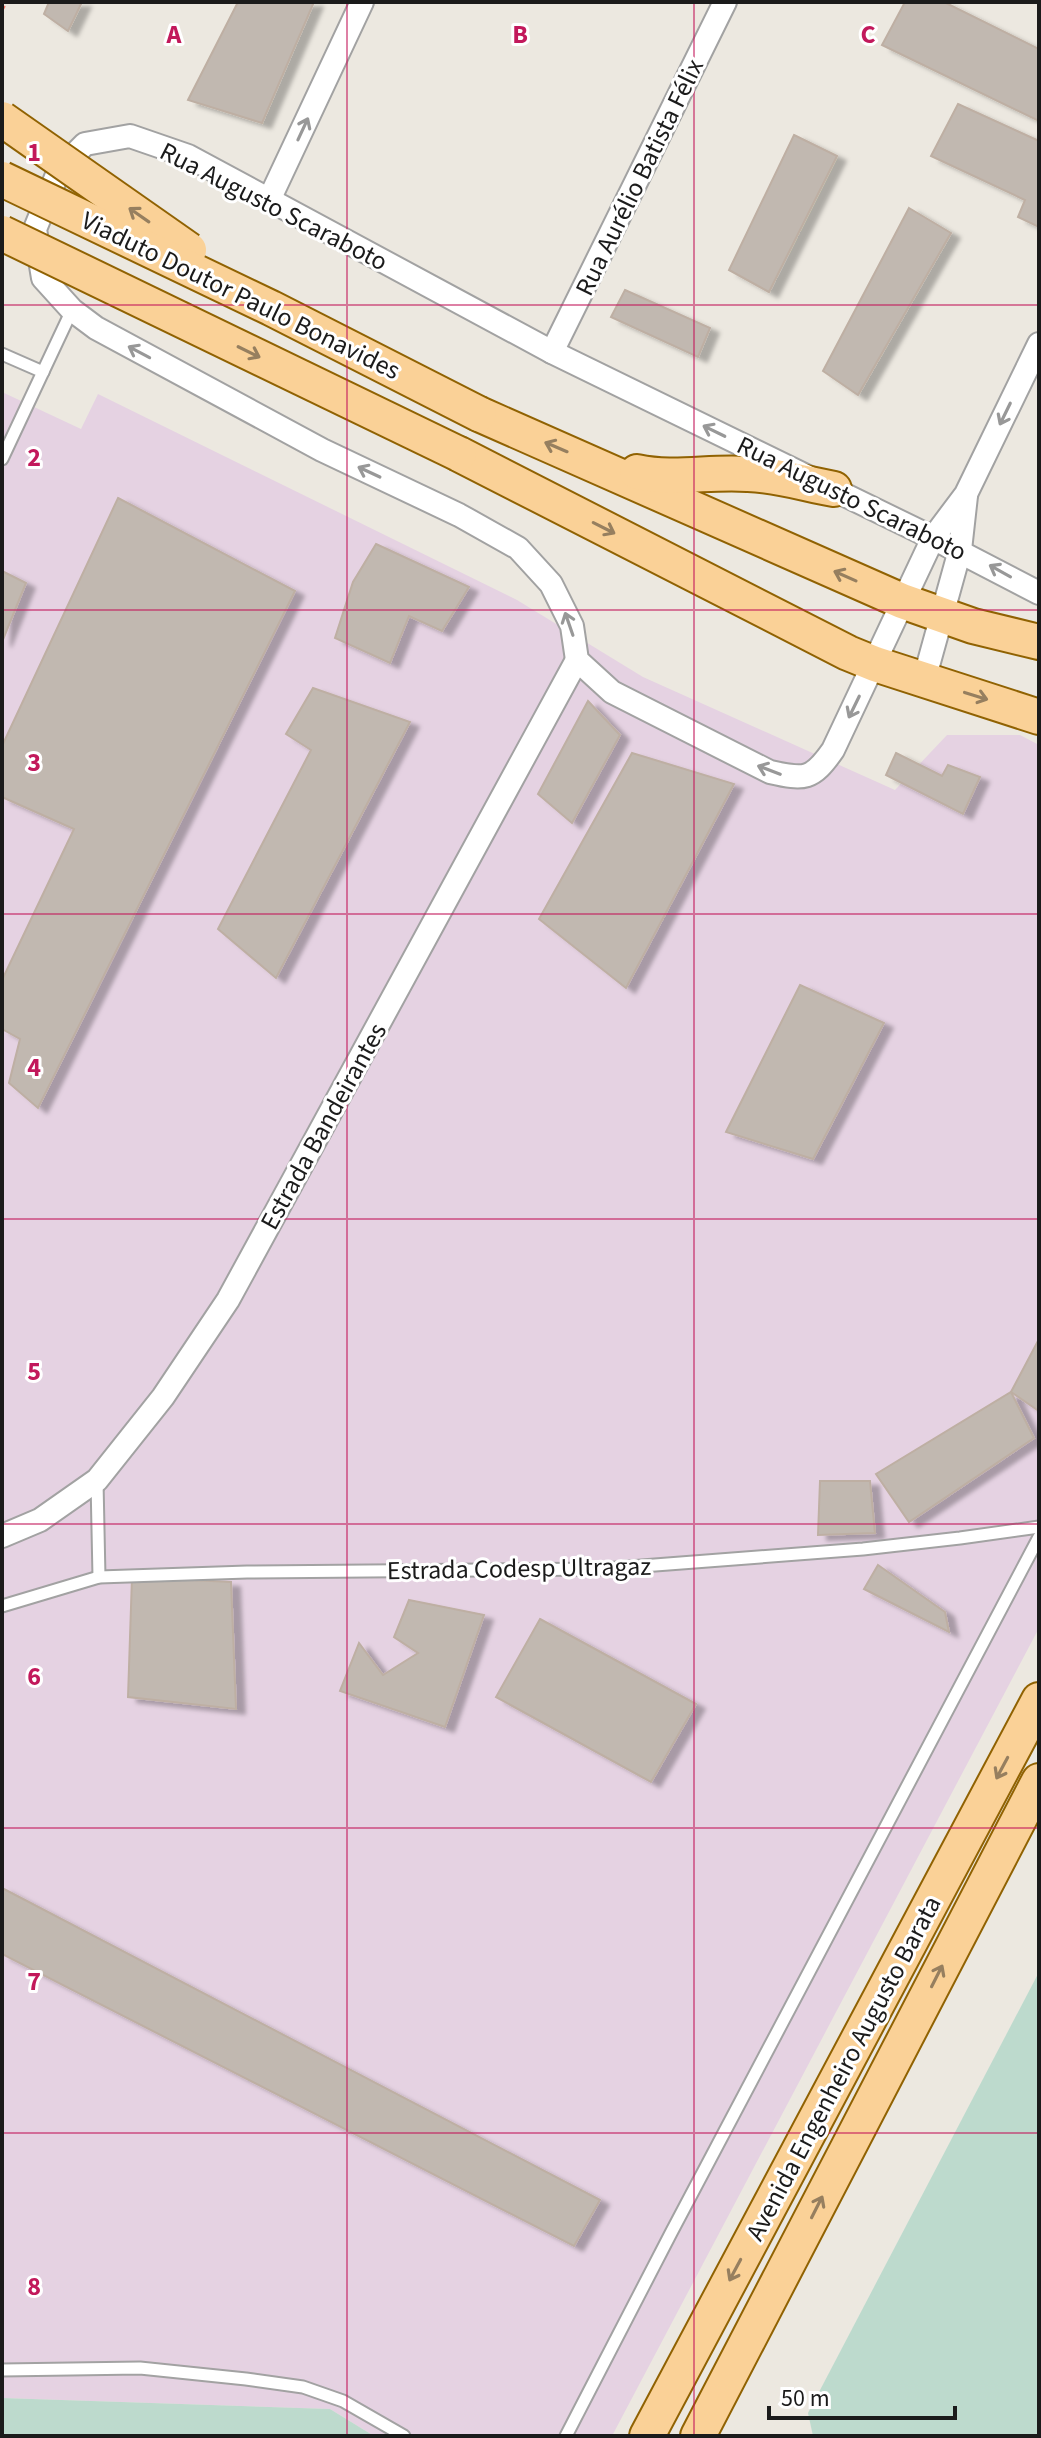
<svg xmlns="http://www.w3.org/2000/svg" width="1041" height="2438" font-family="'Source Sans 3',sans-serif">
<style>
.industrial{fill:#e5d2e2}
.wetland{fill:#bddacd}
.building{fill:#c1b8b0;stroke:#beafa3;stroke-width:2;filter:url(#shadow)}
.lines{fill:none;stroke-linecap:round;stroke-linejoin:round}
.lane-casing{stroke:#a2a2a2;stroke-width:15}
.street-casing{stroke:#a2a2a2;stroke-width:26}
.primary-casing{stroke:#906202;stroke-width:38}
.path{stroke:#f87665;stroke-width:4;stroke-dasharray:4 4;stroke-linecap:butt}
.lane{stroke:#fff;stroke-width:11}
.street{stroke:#fff;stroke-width:22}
.primary{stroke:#fad197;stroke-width:34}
.primary-bridge-casing{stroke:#906202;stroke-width:38;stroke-linecap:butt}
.primary-bridge{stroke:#fad197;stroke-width:34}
.oneway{stroke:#989898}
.oneway2{stroke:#967f5f}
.grid{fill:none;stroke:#c2185b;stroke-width:2;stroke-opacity:0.55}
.labels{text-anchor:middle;stroke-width:6;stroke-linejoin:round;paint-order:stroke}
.street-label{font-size:26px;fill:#1b1b1b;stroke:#fff}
.grid-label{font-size:26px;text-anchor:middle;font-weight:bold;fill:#c2185b;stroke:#fff;stroke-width:6;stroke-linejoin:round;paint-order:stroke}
</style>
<defs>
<filter id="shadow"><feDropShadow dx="9" dy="5" stdDeviation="2" flood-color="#0004"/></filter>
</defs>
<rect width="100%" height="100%" fill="#ece8e0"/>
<polygon class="industrial" points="2,392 81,429 98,394 517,600 643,677 895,790 947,735 1020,735 1039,745 1039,1628 612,2436 374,2436 330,2409 2,2398"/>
<g class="wetland">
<polygon points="1039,1972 1039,2436 813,2436 808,2413"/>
<polygon points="2,2398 330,2409 374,2436 2,2436"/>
</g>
<g class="building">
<polygon points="49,2 82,2 68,31 44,14"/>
<polygon points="238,2 314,2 262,123 188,100"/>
<polygon points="905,2 944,2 1039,49 1039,121 882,45"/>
<polygon points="958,104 1039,141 1039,227 1018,217 1025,200 931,156"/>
<polygon points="794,135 837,156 769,292 729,270"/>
<polygon points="909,208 951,233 858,395 823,371"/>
<polygon points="625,290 710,328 698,357 611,317"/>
<polygon points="118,498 295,591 38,1108 9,1083 20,1039 2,1029 2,980 74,829 2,797 2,746"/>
<polygon points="376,544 469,587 442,631 409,616 390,663 335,638 353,582"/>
<polygon points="2,571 26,583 2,642"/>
<polygon points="313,688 410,722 276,978 218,929 311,750 286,734"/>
<polygon points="588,701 620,735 572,823 538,794"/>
<polygon points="632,753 734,784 626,988 539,919"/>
<polygon points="896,753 942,776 948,765 980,777 963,814 886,775"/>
<polygon points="800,985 884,1023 813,1159 726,1132"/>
<polygon points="1039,1339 1039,1411 1011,1392"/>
<polygon points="1011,1392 1034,1438 909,1522 876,1474"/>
<polygon points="820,1481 870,1481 875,1533 818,1535"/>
<polygon points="878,1565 945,1612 949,1632 864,1589"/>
<polygon points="132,1577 231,1582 236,1709 128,1697"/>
<polygon points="409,1600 484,1615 445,1727 340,1691 359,1643 383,1675 418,1653 394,1637"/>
<polygon points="540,1619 696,1704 651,1782 496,1697"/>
<polygon points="2,1888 600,2200 574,2246 2,1954"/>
</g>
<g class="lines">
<defs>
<g id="lane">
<polyline points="2,354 43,372"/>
<polyline points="2,459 72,310"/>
<polyline points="97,1481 99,1577"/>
<polyline points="2,1606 99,1577 247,1572 603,1569 863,1549 960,1538 1039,1527"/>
<polyline points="2,2370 140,2368 246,2379 303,2387 343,2401 404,2436"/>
<polyline points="566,2436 671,2233 1039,1537"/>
</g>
<g id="street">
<polyline points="269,200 362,2"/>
<path d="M 1039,344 L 966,494 L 933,538 L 833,750 C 812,780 805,780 770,772 L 612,692 L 577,660 L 572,626 L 551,584 L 518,548 L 459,515 L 322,450 L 96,328 L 72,310 L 43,278 L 35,229 L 59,170 L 85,144 L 130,136 L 188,156 L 552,352 L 933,538 L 1039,593"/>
<polyline points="552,352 725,2"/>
<polyline points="924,680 960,550 966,496"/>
<polyline points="2,1536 40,1520 97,1480 163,1397 228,1300 577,660"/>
</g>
<g id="primary">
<polyline points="479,414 902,601 973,626 1039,642"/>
<polyline points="459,454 848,653 875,664 1039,717"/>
<path d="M 637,472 C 674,480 710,471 748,474 C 777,475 806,484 834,489"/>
<polyline points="647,2436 1039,1700"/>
<polyline points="698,2436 1039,1781"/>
</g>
</defs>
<use href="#lane" class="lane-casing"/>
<use href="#street" class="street-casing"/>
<use href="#primary" class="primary-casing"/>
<polyline class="path" points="2,9 6,2"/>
<use href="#lane" class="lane"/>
<use href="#street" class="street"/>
<use href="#primary" class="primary"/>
<defs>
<g id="primary-bridge">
<polyline points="2,119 189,250"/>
<polyline points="2,179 271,308 479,414"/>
<polyline points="2,233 459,454"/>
</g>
</defs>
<use href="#primary-bridge" class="primary-bridge-casing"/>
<use href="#primary-bridge" class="primary-bridge"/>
</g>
<defs><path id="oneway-shaft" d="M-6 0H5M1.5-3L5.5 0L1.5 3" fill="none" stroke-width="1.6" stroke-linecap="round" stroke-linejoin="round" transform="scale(2)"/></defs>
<g class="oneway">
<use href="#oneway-shaft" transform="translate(303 129) rotate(-65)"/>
<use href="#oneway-shaft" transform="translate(139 352) rotate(-152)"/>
<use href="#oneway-shaft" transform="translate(1005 414) rotate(116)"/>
<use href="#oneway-shaft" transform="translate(714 431) rotate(-154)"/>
<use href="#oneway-shaft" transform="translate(369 472) rotate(-155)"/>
<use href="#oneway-shaft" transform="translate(1000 571) rotate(-151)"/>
<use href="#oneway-shaft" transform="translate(569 624) rotate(-109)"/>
<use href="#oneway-shaft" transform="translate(854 707) rotate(116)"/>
<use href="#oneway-shaft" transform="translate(769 770) rotate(-159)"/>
</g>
<g class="oneway2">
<use href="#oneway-shaft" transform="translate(139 215) rotate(-145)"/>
<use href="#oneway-shaft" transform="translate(249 352) rotate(26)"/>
<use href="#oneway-shaft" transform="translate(556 447) rotate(-157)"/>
<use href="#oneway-shaft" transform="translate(604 528) rotate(27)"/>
<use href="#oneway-shaft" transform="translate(845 576) rotate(-156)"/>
<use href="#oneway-shaft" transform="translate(976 696) rotate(17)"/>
<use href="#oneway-shaft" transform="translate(1002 1768) rotate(118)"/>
<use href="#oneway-shaft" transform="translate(937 1976) rotate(-63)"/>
<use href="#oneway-shaft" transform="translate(817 2207) rotate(-63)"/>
<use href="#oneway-shaft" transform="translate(735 2270) rotate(118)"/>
</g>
<path class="grid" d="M 347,2 L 347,2436M 694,2 L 694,2436M 2,305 L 1039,305M 2,610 L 1039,610M 2,914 L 1039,914M 2,1219 L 1039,1219M 2,1524 L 1039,1524M 2,1828 L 1039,1828M 2,2133 L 1039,2133"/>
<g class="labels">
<g class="street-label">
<text transform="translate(639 177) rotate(-64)" y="9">Rua Aurélio Batista Félix</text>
<text transform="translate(274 206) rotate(27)" y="9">Rua Augusto Scaraboto</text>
<text transform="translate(241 295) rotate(26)" y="9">Viaduto Doutor Paulo Bonavides</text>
<text transform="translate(852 498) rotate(26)" y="9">Rua Augusto Scaraboto</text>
<text transform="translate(323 1126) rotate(-61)" y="9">Estrada Bandeirantes</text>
<text transform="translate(519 1568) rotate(-1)" y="9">Estrada Codesp Ultragaz</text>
<text transform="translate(843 2068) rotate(-62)" y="9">Avenida Engenheiro Augusto Barata</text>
</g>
</g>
<g class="grid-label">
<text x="174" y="43">A</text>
<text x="520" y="43">B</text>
<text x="868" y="43">C</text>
<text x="34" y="161">1</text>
<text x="34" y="466">2</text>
<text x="34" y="771">3</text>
<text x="34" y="1076">4</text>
<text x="34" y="1380">5</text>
<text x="34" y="1685">6</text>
<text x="34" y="1990">7</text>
<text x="34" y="2295">8</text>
</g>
<rect width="1041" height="2438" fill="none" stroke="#1b1b1b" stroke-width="8"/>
<path d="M769 2406v12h186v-12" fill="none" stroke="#1b1b1b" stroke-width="4"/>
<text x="781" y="2406" font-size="24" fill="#1b1b1b" stroke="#ffffff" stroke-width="6" paint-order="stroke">50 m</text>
</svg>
